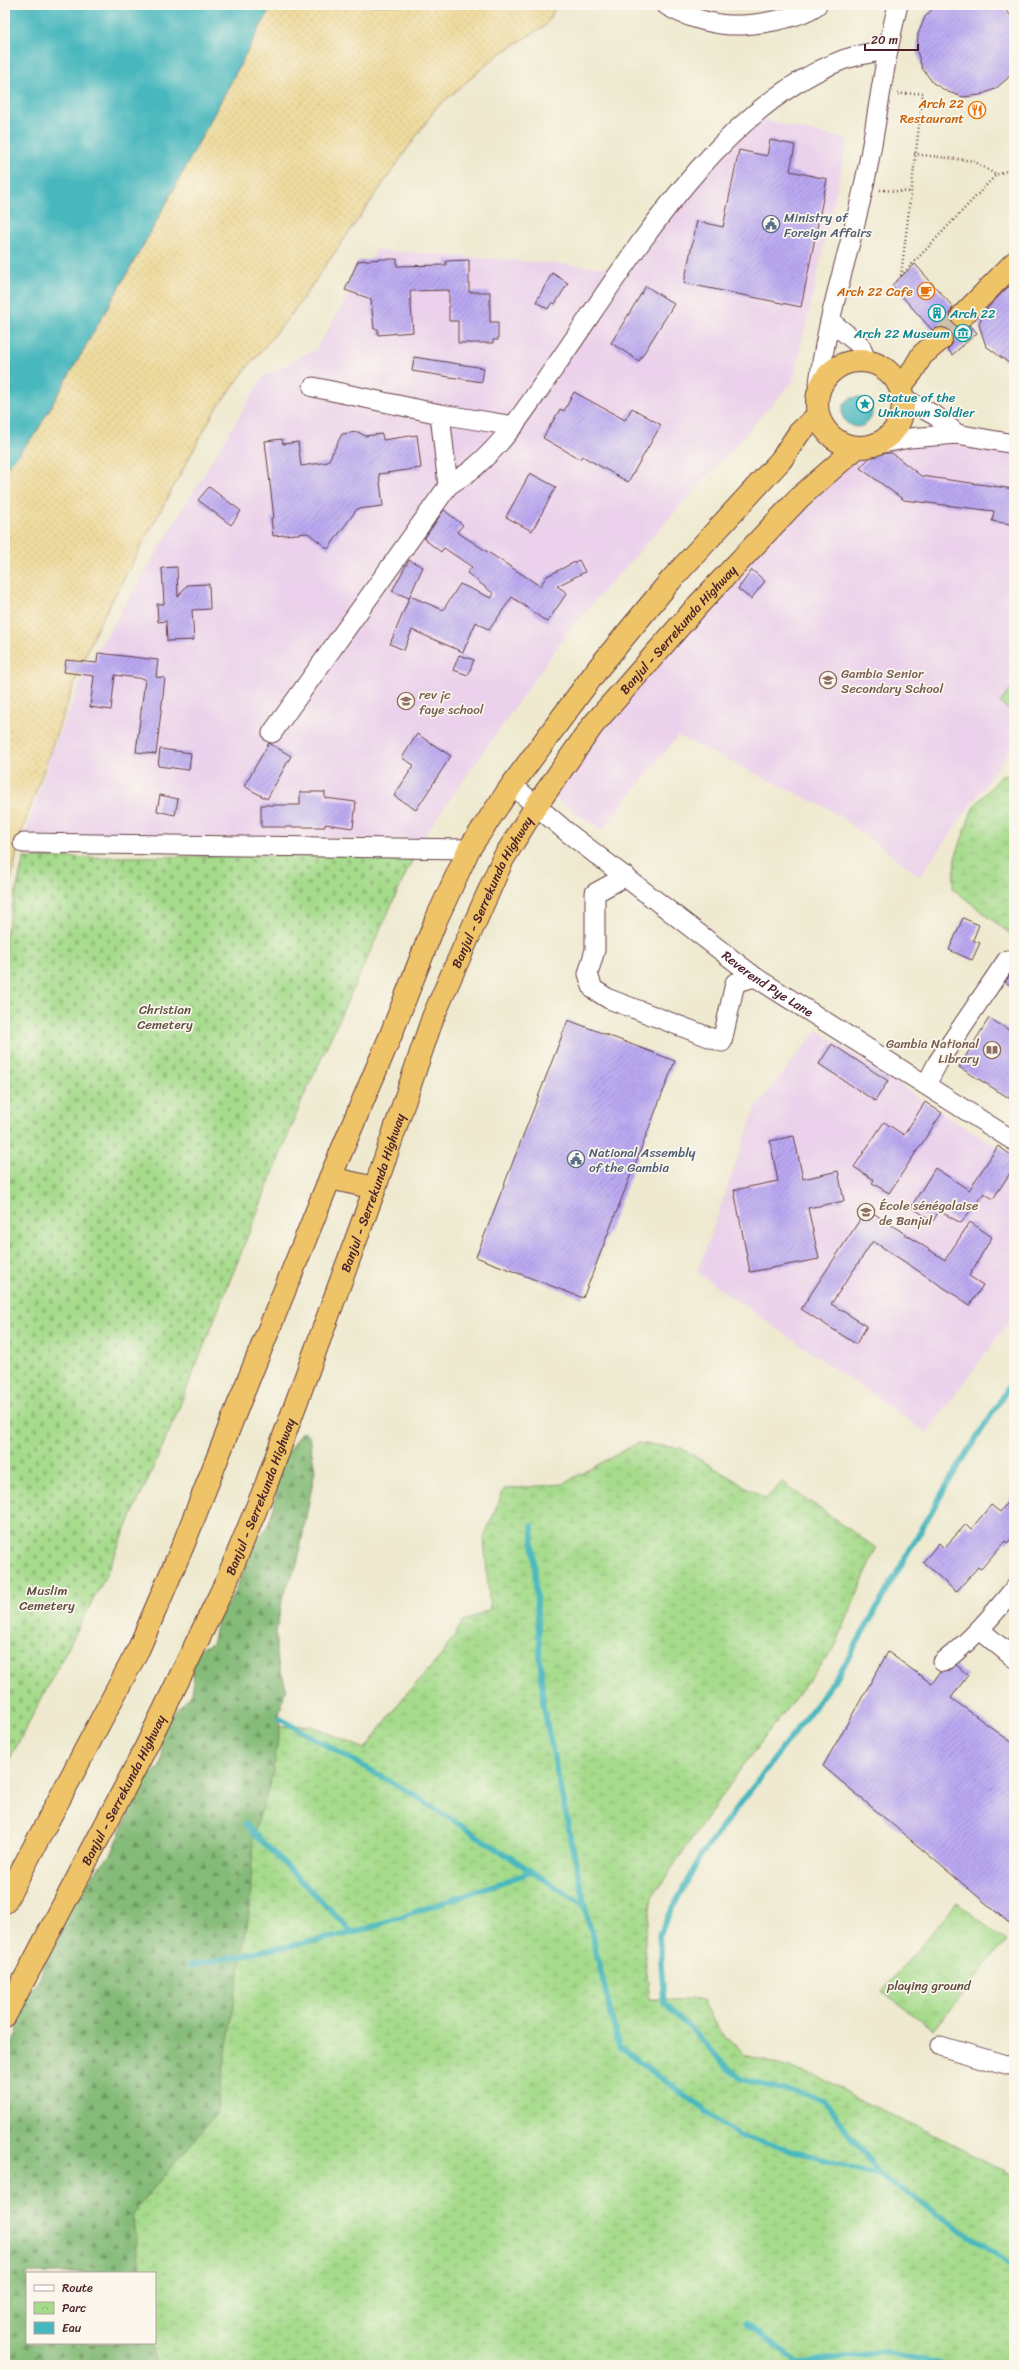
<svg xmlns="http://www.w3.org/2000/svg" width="1019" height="2370" font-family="Sriracha,sans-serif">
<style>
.built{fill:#ebd1eb}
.grass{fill:#a6db8c;stroke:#787d5c}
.forest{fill:url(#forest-firs);stroke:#676d52}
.wetland{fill:url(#wetland-marsh);stroke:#787d5c}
.sand{fill:url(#sand-dots);stroke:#9c7c64}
.cemetery{fill:url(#cemetery-stones);stroke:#787d5c}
.park{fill:url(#park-crowns);stroke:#787d5c}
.water{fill:#49b8be;stroke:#4a6c74}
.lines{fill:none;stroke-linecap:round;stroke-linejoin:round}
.stream{stroke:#49b8be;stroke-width:5.5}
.building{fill:url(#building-hatch)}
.highway-tunnel{stroke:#cdc1ae;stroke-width:22;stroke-dasharray:22 11;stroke-linecap:butt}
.minor-casing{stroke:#633d44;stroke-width:21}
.highway-casing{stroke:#633d44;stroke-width:24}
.path{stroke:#633d44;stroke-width:2.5;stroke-dasharray:1 3;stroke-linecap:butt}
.minor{stroke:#fff;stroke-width:19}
.highway{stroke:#efc469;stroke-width:22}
.labels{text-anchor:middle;stroke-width:3.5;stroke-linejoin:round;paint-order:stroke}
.food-label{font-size:13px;fill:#c56008;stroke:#fbf7ec;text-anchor:end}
.service-label{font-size:13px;fill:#4e5e75;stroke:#fbf7ec;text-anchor:start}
.culture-label{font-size:13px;fill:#0d838f;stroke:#fbf7ec;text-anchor:start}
.street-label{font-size:13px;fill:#4a1f2b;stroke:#fbf7ec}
.education-label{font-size:13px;fill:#785e54;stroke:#fbf7ec;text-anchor:start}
.park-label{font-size:13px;fill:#614e43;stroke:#fbf7ec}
</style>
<defs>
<pattern id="forest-firs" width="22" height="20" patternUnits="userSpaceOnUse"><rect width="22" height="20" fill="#84bb78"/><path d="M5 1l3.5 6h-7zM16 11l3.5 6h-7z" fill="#6e9763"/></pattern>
<pattern id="wetland-marsh" width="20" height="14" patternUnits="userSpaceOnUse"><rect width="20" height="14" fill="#a6db8c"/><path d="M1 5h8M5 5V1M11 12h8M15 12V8" fill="none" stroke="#90bc79"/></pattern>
<pattern id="sand-dots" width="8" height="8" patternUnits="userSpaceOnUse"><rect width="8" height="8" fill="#eeda9e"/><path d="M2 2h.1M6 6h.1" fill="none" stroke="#cebb88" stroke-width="1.8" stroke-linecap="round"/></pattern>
<pattern id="cemetery-stones" width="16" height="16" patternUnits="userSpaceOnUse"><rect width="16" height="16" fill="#a6db8c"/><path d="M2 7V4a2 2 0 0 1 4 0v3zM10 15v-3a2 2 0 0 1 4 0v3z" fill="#90bc79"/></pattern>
<pattern id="park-crowns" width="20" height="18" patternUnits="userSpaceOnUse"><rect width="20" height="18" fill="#a6db8c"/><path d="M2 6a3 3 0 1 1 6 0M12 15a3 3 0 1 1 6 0" fill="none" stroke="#90bc79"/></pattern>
<pattern id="building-hatch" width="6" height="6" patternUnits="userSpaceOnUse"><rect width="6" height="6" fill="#baa8f2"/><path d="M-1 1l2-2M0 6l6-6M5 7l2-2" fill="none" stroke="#9988c4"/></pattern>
</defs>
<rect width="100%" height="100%" fill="#fbf7ec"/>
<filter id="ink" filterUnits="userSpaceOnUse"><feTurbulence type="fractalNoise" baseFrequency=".025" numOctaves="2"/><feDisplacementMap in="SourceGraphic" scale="8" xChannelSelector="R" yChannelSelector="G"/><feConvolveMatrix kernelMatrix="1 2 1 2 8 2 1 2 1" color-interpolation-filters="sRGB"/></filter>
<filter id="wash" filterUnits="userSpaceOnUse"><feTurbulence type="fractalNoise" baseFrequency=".012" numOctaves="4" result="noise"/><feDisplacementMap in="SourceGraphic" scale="16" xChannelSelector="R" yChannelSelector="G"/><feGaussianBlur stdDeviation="0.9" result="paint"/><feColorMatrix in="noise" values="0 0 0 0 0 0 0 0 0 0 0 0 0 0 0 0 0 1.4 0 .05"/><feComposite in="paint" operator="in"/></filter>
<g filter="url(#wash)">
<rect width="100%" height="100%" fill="#eee9cf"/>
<g class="built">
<polygon points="759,119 848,140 793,381 572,626 422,839 25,836 51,752 89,664 263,377 317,348 376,250 625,269 700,177"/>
<polygon points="925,442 978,443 1014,450 1014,744 920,876 829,809 678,736 602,830 551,796 685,624 844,463 887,446"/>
<polygon points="818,1030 932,1107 1014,1157 1014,1315 927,1433 696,1272 699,1268 756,1107"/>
</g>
<polygon class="grass" points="1014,685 1014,713 1000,703"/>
<polygon class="forest" points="305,1432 309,1436 315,1470 297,1565 283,1595 276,1632 276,1656 286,1687 279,1715 280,1727 272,1777 253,1837 250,1908 216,2114 132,2214 141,2273 27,2273 27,2343 152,2343 155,2365 5,2365 5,2058 16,2035 27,1993 41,1977 45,1955 72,1905 98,1868 112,1853 142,1781 159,1768 162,1758 161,1741 164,1724 192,1693 194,1682 192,1670 199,1649 209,1645 213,1641 217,1619 230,1601 258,1539 268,1525 274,1507 276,1491 274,1480 277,1469 300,1433"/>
<g class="wetland">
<polygon points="1001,776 1014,776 1014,937 953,889 955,858 973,808"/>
<polygon points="638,1443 681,1448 766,1499 782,1482 876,1548 836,1645 742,1767 652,1897 644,1948 650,1999 703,2000 717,2028 745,2055 821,2077 864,2102 919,2127 1014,2176 1014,2365 155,2365 152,2343 155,2343 155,2273 141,2273 132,2214 216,2114 250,1908 253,1837 272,1777 280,1727 309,1725 365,1749 403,1698 441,1656 463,1622 490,1609 484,1537 504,1489 562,1484"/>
</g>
<polygon class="sand" points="272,5 557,5 546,25 498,55 436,108 291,315 246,369 214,412 97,628 79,670 23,828 5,903 5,469 36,433 153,228"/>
<polygon class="cemetery" points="415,854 303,1098 175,1418 103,1581 5,1768 5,938 24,858"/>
<polygon class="park" points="957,1903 1006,1940 934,2030 882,1992"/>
<g class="water">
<polygon points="5,5 272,5 153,228 36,433 5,469"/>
<circle cx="857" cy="412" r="15"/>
</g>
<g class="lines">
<g class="stream">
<polyline points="532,1525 543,1705 585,1906 619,2047 738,2135 881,2176 1004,2259 1014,2269"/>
<polyline points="280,1719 414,1795 585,1906"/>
<polyline points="245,1824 353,1933"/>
<polyline points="189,1966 353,1933 532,1872"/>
<polyline points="881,2176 824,2100 740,2079 664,2003 659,1934 701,1855 839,1674 948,1483 1014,1379"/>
<polyline points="744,2323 798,2363 883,2352 949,2365"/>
</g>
</g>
<g id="blocks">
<g class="building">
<polygon points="936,5 1001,5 1012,17 1014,23 1014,68 1007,79 995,89 980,95 963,97 948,92 933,83 922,68 917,51 918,34 925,17"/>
<polygon points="770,140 795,145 790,171 827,179 801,307 684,283 697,221 723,227 739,150 767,156"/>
<polygon points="381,259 397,259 397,266 446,265 446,261 469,260 469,292 490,292 490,322 498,322 498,340 493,340 493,343 458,343 458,321 449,321 449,290 410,291 413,332 378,335 378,329 374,329 371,299 345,290 358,261"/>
<polygon points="915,264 953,307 950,313 953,325 959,328 970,325 977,333 952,355 948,349 953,343 953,336 950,331 939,327 932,330 892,285"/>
<polygon points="552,273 568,283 555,304 552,302 548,309 536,302"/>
<polygon points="1014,285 1014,367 986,346 979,325 983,313 1007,288"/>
<polygon points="646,286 674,304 639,361 611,343"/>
<polygon points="414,357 484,368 482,382 412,371"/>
<polygon points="574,392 625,420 632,408 661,425 628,482 582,456 580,459 543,438 560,409 564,411"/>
<polygon points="358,432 365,436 382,434 383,440 417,435 421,468 379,474 383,506 357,509 328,549 308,533 273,536 271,518 274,518 265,441 282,439 283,444 298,442 301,466 328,462 342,434"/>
<polygon points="892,453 921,476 1014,489 1010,524 992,521 994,511 904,500 860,468 873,454"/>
<polygon points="530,473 556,487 532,531 506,517"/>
<polygon points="209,487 241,511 231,525 198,500"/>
<polygon points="444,510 463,525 457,532 540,586 547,576 579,560 585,572 557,586 567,593 547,622 512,597 489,630 476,622 463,652 412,630 404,650 390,644 410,596 443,610 460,584 491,598 494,594 467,573 472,567 444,548 441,552 424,539"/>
<polygon points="409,560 423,567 409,598 392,591"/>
<polygon points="177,567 178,597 187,585 209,584 210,609 192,610 194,640 167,641 166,621 158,622 157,604 164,604 162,568"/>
<polygon points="752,570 765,581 751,599 738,589"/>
<polygon points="98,653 158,660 156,677 165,678 156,754 136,752 145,679 115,675 111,710 90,707 94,676 64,672 66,660 97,663"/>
<polygon points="459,655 474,660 468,675 453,670"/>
<polygon points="417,734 451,756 416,810 394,796 414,765 402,758"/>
<polygon points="269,743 291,756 267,799 244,786"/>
<polygon points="160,749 191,753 189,770 158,766"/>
<polygon points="300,792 325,792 325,798 356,802 353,828 325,824 325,827 261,827 261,805 300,805"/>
<polygon points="160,795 178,799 175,815 157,811"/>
<polygon points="963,918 979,925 973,940 980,943 972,960 949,950"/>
<polygon points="1014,969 1014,988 1005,982"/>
<polygon points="989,1018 1014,1033 1014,1101 959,1067"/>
<polygon points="568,1020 675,1061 583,1298 476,1257"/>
<polygon points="832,1044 888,1081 875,1101 819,1064"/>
<polygon points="925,1102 942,1113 889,1193 872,1183 874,1180 854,1167 884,1122 904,1135"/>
<polygon points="794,1136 803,1179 838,1171 844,1201 808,1208 819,1259 750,1272 734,1190 778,1181 770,1141"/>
<polygon points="998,1146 1014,1157 1014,1167 993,1199 984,1193 961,1223 939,1211 933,1221 911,1207 935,1168 969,1190"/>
<polygon points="867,1209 945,1260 970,1222 992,1237 969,1276 983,1285 970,1305 873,1241 831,1304 867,1326 856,1344 801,1309"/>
<polygon points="1014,1493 1014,1536 1007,1543 1005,1541 981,1569 978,1567 956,1592 923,1562 939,1543 944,1548 966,1524 971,1529 991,1505 1000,1512"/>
<polygon points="888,1652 932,1684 940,1672 949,1671 956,1665 968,1675 951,1698 1014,1744 1014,1927 823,1766"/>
</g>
</g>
</g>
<g filter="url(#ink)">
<use href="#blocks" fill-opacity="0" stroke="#633d44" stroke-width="1"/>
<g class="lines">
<polyline class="highway-tunnel" points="941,339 962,316"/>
<defs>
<g id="minor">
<path d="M 666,5 C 683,16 710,24 730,25 C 754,26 798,19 817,5"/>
<polyline points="830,321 860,345 867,362"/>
<polyline points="313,387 440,414 514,426"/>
<path d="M 818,394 C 824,325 848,258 863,190 C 877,129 882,66 898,5"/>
<polyline points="903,398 936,416 957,434"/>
<polyline points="440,414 448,486"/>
<polyline points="878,444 910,438 957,434 1014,444"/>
<path d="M 272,733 L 448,486 C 457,479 468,474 476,466 C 509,438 532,399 557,364 C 630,259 717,110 840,61 C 855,55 871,53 887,50"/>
<path id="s1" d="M 512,785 L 567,832 L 755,977 L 1014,1141"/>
<polyline points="23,843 469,849"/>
<polyline points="626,876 595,893 595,950 588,974 593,989 609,999 722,1042 735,983 755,977"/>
<polyline points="926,1085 938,1062 1007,960"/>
<polyline points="980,1630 1014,1658"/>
<path d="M 943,1662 C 971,1641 992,1616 1014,1589"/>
<polyline points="940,2046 1006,2065 1014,2064"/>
</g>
<g id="highway">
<polyline points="962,316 1014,263"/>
<circle cx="860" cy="404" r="43"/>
<polyline points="900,387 912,372 922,355 941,339"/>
<polyline points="330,1178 375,1188"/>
<polyline points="5,1902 139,1648 184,1543 239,1403 330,1178 390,1037 436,920 469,849 512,785 600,666 671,580 781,460 799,433 818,415"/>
<path id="s2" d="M 5,2016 L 143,1753 L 226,1582 L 266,1485 L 375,1188 L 433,1017 L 503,859 L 536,806 L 593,725 L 699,604 L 800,497 L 856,448"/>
</g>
</defs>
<use href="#minor" class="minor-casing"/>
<use href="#highway" class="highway-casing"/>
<g class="path">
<polyline points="898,94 923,93 901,276"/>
<polyline points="914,154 974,161 996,175 1014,168"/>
<polyline points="880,190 910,192"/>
<polyline points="901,276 996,175"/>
</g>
<use href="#minor" class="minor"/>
<use href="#highway" class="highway"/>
</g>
</g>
<defs>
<symbol id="restaurant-ring" viewBox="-11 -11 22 22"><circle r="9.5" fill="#fbf7ec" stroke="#e8710a" stroke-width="1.5"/><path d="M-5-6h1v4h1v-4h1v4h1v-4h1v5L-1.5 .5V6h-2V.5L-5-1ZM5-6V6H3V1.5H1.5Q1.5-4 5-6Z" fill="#e8710a"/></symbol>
<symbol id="civic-ring" viewBox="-11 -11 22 22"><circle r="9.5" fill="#fbf7ec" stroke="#5c6f8a" stroke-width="1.5"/><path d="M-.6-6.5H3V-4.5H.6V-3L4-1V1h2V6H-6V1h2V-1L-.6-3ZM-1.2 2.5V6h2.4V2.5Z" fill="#5c6f8a"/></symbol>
<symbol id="cafe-ring" viewBox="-11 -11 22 22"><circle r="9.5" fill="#fbf7ec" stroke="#e8710a" stroke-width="1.5"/><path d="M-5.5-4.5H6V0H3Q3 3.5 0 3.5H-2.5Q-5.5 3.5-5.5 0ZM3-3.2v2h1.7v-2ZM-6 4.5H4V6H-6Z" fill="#e8710a"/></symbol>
<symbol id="building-ring" viewBox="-11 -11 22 22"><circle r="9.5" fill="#fbf7ec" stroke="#0f9aa8" stroke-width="1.5"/><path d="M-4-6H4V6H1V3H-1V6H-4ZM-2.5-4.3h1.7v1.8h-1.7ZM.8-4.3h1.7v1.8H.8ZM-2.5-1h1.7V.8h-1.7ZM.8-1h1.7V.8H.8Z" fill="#0f9aa8"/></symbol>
<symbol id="museum-ring" viewBox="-11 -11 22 22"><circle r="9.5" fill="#fbf7ec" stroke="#0f9aa8" stroke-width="1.5"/><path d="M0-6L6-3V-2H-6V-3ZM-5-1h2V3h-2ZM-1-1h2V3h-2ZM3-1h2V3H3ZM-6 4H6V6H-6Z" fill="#0f9aa8"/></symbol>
<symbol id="sight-ring" viewBox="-11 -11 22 22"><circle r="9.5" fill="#fbf7ec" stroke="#0f9aa8" stroke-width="1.5"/><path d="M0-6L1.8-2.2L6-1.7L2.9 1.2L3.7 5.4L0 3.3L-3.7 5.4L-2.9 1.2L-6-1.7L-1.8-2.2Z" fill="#0f9aa8"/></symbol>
<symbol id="school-ring" viewBox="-11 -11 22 22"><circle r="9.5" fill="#fbf7ec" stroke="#8d6e63" stroke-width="1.5"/><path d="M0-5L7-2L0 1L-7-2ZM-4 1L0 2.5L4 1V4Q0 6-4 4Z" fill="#8d6e63"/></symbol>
<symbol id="library-ring" viewBox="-11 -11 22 22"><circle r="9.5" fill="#fbf7ec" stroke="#8d6e63" stroke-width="1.5"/><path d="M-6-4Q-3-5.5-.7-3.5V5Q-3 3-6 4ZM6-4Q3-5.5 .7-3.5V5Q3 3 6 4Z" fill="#8d6e63"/></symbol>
</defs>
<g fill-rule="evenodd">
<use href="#restaurant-ring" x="967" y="100" width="20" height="20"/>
<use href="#civic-ring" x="761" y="214" width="20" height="20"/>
<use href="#cafe-ring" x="916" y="281" width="20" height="20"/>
<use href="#building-ring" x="927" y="303" width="20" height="20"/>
<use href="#museum-ring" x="953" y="323" width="20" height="20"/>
<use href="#sight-ring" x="855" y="394" width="20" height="20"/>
<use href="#school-ring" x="818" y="670" width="20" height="20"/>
<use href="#school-ring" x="396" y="691" width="20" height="20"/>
<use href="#library-ring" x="982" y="1040" width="20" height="20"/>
<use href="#civic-ring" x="566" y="1149" width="20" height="20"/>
<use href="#school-ring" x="856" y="1202" width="20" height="20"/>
</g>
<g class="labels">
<g class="food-label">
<text x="964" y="108">Arch 22<tspan x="964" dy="15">Restaurant</tspan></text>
<text x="913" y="296">Arch 22 Cafe</text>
</g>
<g class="service-label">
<text x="784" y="222">Ministry of<tspan x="784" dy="15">Foreign Affairs</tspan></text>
<text x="589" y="1157">National Assembly<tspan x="589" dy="15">of the Gambia</tspan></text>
</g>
<g class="culture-label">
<text x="950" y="318">Arch 22</text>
<text x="950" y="338" text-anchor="end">Arch 22 Museum</text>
<text x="878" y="402">Statue of the<tspan x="878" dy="15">Unknown Soldier</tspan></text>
</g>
<g class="street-label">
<text dy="5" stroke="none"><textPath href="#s2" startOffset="1551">Banjul - Serrekunda Highway</textPath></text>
<text dy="5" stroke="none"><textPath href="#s2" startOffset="1227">Banjul - Serrekunda Highway</textPath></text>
<text dy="5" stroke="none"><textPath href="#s1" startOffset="324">Reverend Pye Lane</textPath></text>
<text dy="5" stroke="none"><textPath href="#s2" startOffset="903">Banjul - Serrekunda Highway</textPath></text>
<text dy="5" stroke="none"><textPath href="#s2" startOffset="579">Banjul - Serrekunda Highway</textPath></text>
<text dy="5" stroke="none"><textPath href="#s2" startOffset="255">Banjul - Serrekunda Highway</textPath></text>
</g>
<g class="education-label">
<text x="841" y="678">Gambia Senior<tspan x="841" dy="15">Secondary School</tspan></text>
<text x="419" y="699">rev jc<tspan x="419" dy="15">faye school</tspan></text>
<text x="979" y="1048" text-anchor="end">Gambia National<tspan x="979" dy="15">Library</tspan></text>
<text x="879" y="1210">École sénégalaise<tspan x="879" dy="15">de Banjul</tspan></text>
</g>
<g class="park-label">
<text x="165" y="1014">Christian<tspan x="165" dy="15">Cemetery</tspan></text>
<text x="47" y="1595">Muslim<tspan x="47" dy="15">Cemetery</tspan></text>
<text x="929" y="1990">playing ground</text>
</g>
</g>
<rect width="1019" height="2370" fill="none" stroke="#fbf7ec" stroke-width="20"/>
<rect x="26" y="2272" width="130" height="72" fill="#fbf7ec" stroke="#b4a19f"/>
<rect x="34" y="2285" width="20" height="6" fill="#ffffff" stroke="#b4a19f"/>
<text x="62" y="2292" font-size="12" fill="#4a1f2b">Route</text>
<rect x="34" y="2302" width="20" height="12" fill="url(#park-crowns)" stroke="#b4a19f"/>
<text x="62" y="2312" font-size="12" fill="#4a1f2b">Parc</text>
<rect x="34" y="2322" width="20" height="12" fill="#49b8be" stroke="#b4a19f"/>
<text x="62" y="2332" font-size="12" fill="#4a1f2b">Eau</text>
<path d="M865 44v6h53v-6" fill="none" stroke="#4a1f2b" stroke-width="2"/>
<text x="871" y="44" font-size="12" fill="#4a1f2b" stroke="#fbf7ec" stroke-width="3" paint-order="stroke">20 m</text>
</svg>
